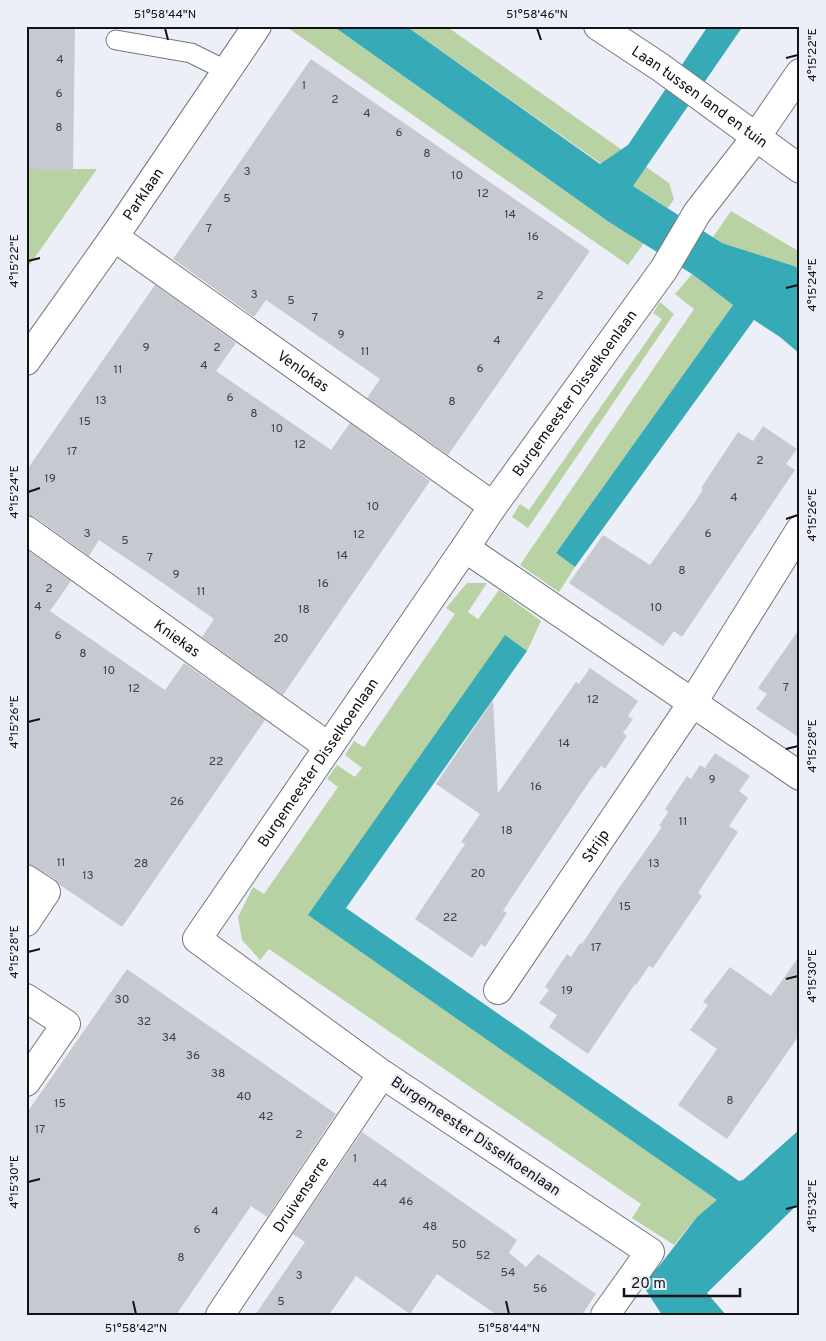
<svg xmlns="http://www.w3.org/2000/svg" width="826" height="1341" font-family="Overpass,sans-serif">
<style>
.green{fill:#b8d2a3}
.water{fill:#36aab7}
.building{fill:#c7c9d1}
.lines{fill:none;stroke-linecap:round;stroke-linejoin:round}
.service-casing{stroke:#75777e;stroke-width:21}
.minor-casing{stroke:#75777e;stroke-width:30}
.service{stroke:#fff;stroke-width:19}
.minor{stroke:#fff;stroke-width:28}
.ticks{fill:none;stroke:#131316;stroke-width:2}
.labels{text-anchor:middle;stroke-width:4.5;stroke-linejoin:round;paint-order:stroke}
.number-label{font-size:12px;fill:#404045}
.street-label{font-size:15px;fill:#131316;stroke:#edeff8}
.neatline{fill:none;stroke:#131316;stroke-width:2}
.ticks-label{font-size:12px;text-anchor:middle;fill:#131316}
</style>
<rect width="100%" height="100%" fill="#edeff8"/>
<g class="green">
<polygon points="288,26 333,26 609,222 644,243 628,265 288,28"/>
<polygon points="406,26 446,26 669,183 674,199 668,208 633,186"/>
<polygon points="26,169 97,169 26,270"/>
<polygon points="731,211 800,252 800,269 794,266 722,243 713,237"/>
<polygon points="692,274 733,305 556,553 575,567 559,592 520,565 694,309 675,294"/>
<polygon points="660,302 674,314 528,528 512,517 520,504 529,510 662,319 653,313"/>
<polygon points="467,583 487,583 468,612 478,619 499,590 541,621 527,651 505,636 309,915 718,1200 697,1217 674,1245 632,1218 641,1204 269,949 260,960 242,940 238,917 253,887 264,894 338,787 327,779 337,765 355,777 362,768 345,755 354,741 364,747 455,614 446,608"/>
</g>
<g class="water">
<polygon points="333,26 406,26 600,164 628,145 708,26 743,26 633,186 722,243 794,266 800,269 800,354 780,337 754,320 575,567 556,553 733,305 692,274 609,222"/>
<polygon points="505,635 527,651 346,908 739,1181 743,1180 800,1129 800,1202 707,1293 726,1315 662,1315 642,1284 660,1265 697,1217 717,1200 308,915"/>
</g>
<g class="building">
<polygon points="26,26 75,26 73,170 26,169"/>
<polygon points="311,59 590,251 448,455 367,398 380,379 266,300 254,317 173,259"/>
<polygon points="155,285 236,343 216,371 331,450 350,423 430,481 283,695 202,637 214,619 157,579 99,540 89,556 35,517 26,515 26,471"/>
<polygon points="763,426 797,449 786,464 795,470 682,637 674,631 663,646 569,583 603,535 650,565 695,502 703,489 701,488 738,432 753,441"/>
<polygon points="26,549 71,581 50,611 165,690 184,663 265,720 122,927 60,885 55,879 26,862"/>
<polygon points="800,628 800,738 756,709 767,694 758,688"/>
<polygon points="590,668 638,701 628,716 633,719 623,733 627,736 605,769 601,766 591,779 512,897 503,911 507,913 485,947 481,944 472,958 415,919 465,844 461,842 480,814 436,784 493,700 498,793 576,682 579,684"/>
<polygon points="715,753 750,776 739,791 748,798 729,826 738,832 698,893 702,896 653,968 649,966 636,985 635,984 588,1054 549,1027 557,1015 539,1003 549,990 545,987 567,954 571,957 580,943 582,944 621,885 662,827 659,826 668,812 665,809 687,776 691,779 700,765 705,768"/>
<polygon points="800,955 800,1034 727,1139 678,1105 717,1049 690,1030 708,1005 703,1002 730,967 771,996"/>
<polygon points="127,969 336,1114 267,1217 251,1206 176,1315 26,1315 26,1114"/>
<polygon points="362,1132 517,1240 509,1253 526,1267 538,1254 596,1294 582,1315 497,1315 437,1274 410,1314 356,1276 329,1315 255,1315 305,1242 293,1234"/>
</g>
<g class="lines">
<defs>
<polyline id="service" points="116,40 191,53 227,71"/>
<g id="minor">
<path id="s1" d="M 598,26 L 660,67 L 800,169"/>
<path id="s2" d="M 114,237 L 493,506"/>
<path id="s3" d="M 26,361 L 114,237 L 257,26"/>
<path id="s4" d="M 26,530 L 329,747"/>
<polyline points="465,548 800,776"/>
<polyline points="26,879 46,892 26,922"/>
<path id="s5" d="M 498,990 L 693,702 L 800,530"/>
<polyline points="26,998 66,1024 26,1082"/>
<path id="s6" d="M 220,1315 L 382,1074"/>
<path id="s7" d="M 605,1315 L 650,1252 L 382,1074 L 197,939 L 465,548 L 493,506 L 664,269 L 697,213 L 756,137 L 800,73"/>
</g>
</defs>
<use href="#service" class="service-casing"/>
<use href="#minor" class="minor-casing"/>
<use href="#service" class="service"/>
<use href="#minor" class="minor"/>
</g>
<path class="ticks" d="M 165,28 L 168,40M 537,28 L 541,40M 786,58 L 798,55M 28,261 L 40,258M 786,288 L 798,285M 28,492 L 40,488M 786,519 L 798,515M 28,722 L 40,719M 786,749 L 798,746M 28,952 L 40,949M 786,979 L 798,976M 28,1182 L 40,1179M 786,1209 L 798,1206M 133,1301 L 136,1314M 506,1301 L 509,1314"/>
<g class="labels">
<g class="number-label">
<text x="60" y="63">4</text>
<text x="304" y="89">1</text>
<text x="59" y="97">6</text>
<text x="335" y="103">2</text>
<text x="367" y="117">4</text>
<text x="59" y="131">8</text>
<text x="399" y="136">6</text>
<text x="427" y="157">8</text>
<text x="247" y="175">3</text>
<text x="457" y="179">10</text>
<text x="483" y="197">12</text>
<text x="227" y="202">5</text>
<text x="510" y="218">14</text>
<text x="209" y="232">7</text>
<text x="533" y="240">16</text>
<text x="254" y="298">3</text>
<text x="540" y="299">2</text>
<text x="291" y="304">5</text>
<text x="315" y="321">7</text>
<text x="341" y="338">9</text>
<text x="497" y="344">4</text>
<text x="146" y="351">9</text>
<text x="217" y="351">2</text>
<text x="365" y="355">11</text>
<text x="204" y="369">4</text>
<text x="480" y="372">6</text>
<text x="118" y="373">11</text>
<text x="230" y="401">6</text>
<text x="101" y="404">13</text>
<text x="452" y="405">8</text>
<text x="254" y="417">8</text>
<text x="85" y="425">15</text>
<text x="277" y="432">10</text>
<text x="300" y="448">12</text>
<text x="72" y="455">17</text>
<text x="760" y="464">2</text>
<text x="50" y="482">19</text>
<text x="734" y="501">4</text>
<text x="373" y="510">10</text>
<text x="87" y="537">3</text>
<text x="708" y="537">6</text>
<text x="359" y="538">12</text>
<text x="125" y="544">5</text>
<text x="342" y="559">14</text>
<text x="150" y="561">7</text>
<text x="682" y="574">8</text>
<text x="176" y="578">9</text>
<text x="323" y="587">16</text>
<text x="49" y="592">2</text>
<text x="201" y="595">11</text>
<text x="38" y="610">4</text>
<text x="656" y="611">10</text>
<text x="304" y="613">18</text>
<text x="58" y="639">6</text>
<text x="281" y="642">20</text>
<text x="83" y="657">8</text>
<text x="109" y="674">10</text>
<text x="786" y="691">7</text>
<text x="134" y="692">12</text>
<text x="593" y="703">12</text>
<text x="564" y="747">14</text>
<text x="216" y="765">22</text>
<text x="712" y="783">9</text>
<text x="536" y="790">16</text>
<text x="177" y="805">26</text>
<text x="683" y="825">11</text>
<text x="507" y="834">18</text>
<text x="61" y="866">11</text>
<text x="141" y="867">28</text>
<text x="654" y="867">13</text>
<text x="478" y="877">20</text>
<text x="88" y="879">13</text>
<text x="625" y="910">15</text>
<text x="450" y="921">22</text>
<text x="596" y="951">17</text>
<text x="567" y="994">19</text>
<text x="122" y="1003">30</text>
<text x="144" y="1025">32</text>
<text x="169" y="1041">34</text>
<text x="193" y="1059">36</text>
<text x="218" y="1077">38</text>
<text x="244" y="1100">40</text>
<text x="730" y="1104">8</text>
<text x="60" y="1107">15</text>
<text x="266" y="1120">42</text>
<text x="40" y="1133">17</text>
<text x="299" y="1138">2</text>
<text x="355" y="1162">1</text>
<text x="380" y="1187">44</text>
<text x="406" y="1205">46</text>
<text x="215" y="1215">4</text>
<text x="430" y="1230">48</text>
<text x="197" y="1233">6</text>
<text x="459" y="1248">50</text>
<text x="483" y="1259">52</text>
<text x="181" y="1261">8</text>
<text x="508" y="1276">54</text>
<text x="299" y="1279">3</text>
<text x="540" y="1292">56</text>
<text x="281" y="1305">5</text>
</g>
<g class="street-label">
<text dy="5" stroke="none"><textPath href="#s1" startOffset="124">Laan tussen land en tuin</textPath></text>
<text dy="5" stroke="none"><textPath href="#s3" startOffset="204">Parklaan</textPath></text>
<text dy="5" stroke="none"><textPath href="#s2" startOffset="232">Venlokas</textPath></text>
<text dy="5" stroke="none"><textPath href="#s7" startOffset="1292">Burgemeester Disselkoenlaan</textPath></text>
<text dy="5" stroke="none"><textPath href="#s4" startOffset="186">Kniekas</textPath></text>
<text dy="5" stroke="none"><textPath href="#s7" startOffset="842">Burgemeester Disselkoenlaan</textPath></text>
<text dy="5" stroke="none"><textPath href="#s5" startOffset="174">Strijp</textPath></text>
<text transform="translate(476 1136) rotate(34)" y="5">Burgemeester Disselkoenlaan</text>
<text dy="5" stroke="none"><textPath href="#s6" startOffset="145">Druivenserre</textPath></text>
</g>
</g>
<rect width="826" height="1341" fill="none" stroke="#edeff8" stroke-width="55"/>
<path d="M624 1288v8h116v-8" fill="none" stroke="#131316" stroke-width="2.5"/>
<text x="631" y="1288" font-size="15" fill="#131316" stroke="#edeff8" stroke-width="4" paint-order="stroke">20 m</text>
<rect x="28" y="28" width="770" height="1286" class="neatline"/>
<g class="ticks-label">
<text x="165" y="18">51°58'44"N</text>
<text x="537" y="18">51°58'46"N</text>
<text transform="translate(812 55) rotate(-90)" y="4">4°15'22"E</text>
<text transform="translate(14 261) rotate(-90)" y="4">4°15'22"E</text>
<text transform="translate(812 285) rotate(-90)" y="4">4°15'24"E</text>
<text transform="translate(14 492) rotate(-90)" y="4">4°15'24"E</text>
<text transform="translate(812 515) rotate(-90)" y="4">4°15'26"E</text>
<text transform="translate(14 722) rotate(-90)" y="4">4°15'26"E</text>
<text transform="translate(812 746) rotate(-90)" y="4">4°15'28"E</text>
<text transform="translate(14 952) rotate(-90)" y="4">4°15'28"E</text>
<text transform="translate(812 976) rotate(-90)" y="4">4°15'30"E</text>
<text transform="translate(14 1182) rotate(-90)" y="4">4°15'30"E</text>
<text transform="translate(812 1206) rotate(-90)" y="4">4°15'32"E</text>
<text x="136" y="1332">51°58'42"N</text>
<text x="509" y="1332">51°58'44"N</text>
</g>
</svg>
